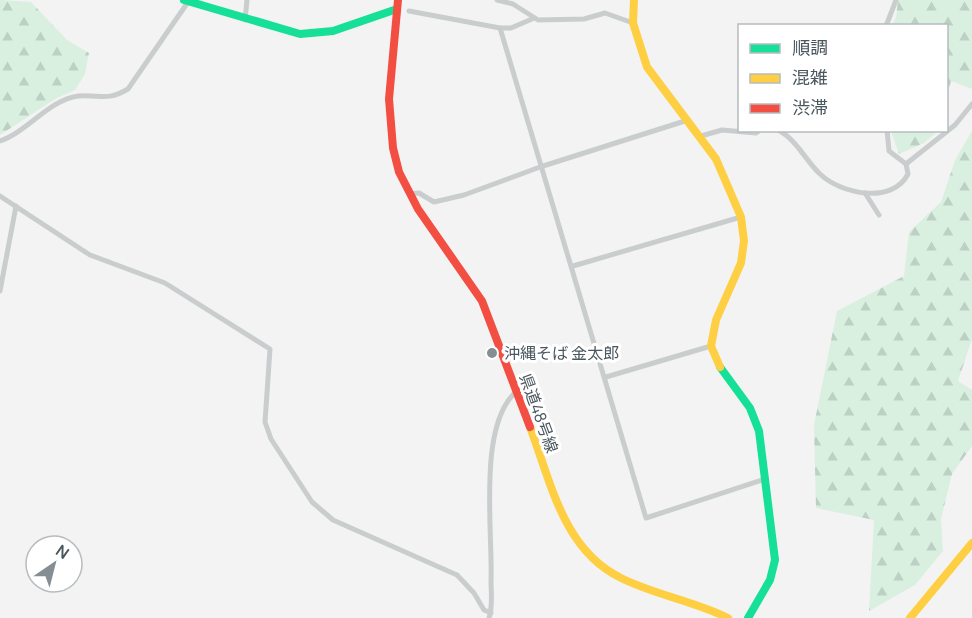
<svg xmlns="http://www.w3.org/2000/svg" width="972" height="618" font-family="Manrope,'Noto Sans JP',sans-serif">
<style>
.forest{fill:url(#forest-firs)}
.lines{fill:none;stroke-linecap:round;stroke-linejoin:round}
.street{stroke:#cacdce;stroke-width:5}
.fast{stroke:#16e098;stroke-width:8}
.slow{stroke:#ffcf43;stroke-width:8}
.jam{stroke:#f24e42;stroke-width:8}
.poi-dot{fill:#858e92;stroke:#fff;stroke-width:2}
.labels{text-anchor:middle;stroke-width:6;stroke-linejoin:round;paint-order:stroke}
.poi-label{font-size:16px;fill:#4a575e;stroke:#fff;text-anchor:start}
.street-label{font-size:16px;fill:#4a575e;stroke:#fff}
</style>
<defs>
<pattern id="forest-firs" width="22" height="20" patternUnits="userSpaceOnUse" patternTransform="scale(1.5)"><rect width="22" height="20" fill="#d9f0e0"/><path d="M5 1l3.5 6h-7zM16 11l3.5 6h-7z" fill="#bcd0c3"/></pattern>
</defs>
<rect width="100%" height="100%" fill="#f3f3f3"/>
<g class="forest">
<polygon points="0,0 31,2 67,40 89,53 85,74 75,90 55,99 0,135"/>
<polygon points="898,0 972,0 972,89 951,81 947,98 946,26 891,26 896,18"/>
<polygon points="891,131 891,130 938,131 924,143 899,154"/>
<polygon points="972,131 972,339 958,381 972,390 972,446 952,474 941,519 943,551 915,585 869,611 874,520 816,508 814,425 837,311 904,276 909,232 941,202 955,160"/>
</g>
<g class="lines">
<g class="street">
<polyline points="497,0 513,4 538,20 584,19 605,13 633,23"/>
<polyline points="409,11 500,28 511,28 532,19"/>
<polyline points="245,20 247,0"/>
<polyline points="886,26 896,0"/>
<polyline points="500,28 646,518 765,479"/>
<path d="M 778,130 C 796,139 806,161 820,174 C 841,194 892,205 908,174 L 906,164 L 889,151 L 887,130"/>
<polyline points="701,136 722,130 756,133 760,130"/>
<path d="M 0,141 C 27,132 49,100 78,96 C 100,94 106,102 128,89 L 188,2"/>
<polyline points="906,164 955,125 972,104"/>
<polyline points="865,193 879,215"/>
<polyline points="409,194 419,193 434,202 464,195 540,167 688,120"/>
<polyline points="0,196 90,255 165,283 270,349 265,422 271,439 312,502 333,520 457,575 474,593 484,610 491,613"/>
<polyline points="573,266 741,217"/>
<polyline points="0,291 16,206"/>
<polyline points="606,377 711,346"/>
<path d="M 489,618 C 493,607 491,593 491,581 C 493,532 477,424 517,391"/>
</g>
<g class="fast">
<polyline points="184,0 300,34 333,31 397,9"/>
<polyline points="720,367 750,408 759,431 775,560 770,580 748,618"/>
</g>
<g class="slow">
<polyline points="634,0 633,23 647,67 716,159 741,217 744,241 741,263 716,320 711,346 720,367"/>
<path d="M 530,427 C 551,482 563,550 621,578 C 655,595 694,601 728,618"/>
<polyline points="910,618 972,543"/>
</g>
<polyline class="jam" points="398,0 389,99 393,148 399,172 418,209 482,301 530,427"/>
</g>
<circle class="poi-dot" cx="492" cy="353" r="6"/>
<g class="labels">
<g class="poi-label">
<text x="504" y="359">沖縄そば 金太郎</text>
</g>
<g class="street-label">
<text transform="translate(539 413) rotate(70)" y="6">県道48号線</text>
</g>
</g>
<rect x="738" y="24" width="210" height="108" fill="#ffffff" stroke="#b7bcbf" stroke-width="1.5"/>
<rect x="750" y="44" width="30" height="9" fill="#16e098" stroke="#b7bcbf" stroke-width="1.5"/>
<text x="792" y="54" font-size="18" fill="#4a575e">順調</text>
<rect x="750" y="74" width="30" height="9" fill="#ffcf43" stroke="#b7bcbf" stroke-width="1.5"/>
<text x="792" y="84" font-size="18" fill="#4a575e">混雑</text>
<rect x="750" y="104" width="30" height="9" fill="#f24e42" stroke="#b7bcbf" stroke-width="1.5"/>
<text x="792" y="114" font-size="18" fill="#4a575e">渋滞</text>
<g transform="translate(54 564) rotate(35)"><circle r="28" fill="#ffffff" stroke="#b7bcbf" stroke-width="1.5"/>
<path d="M0-4.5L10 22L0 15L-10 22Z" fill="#858e92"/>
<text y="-9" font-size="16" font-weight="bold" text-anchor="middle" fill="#4a575e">N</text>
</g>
</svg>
